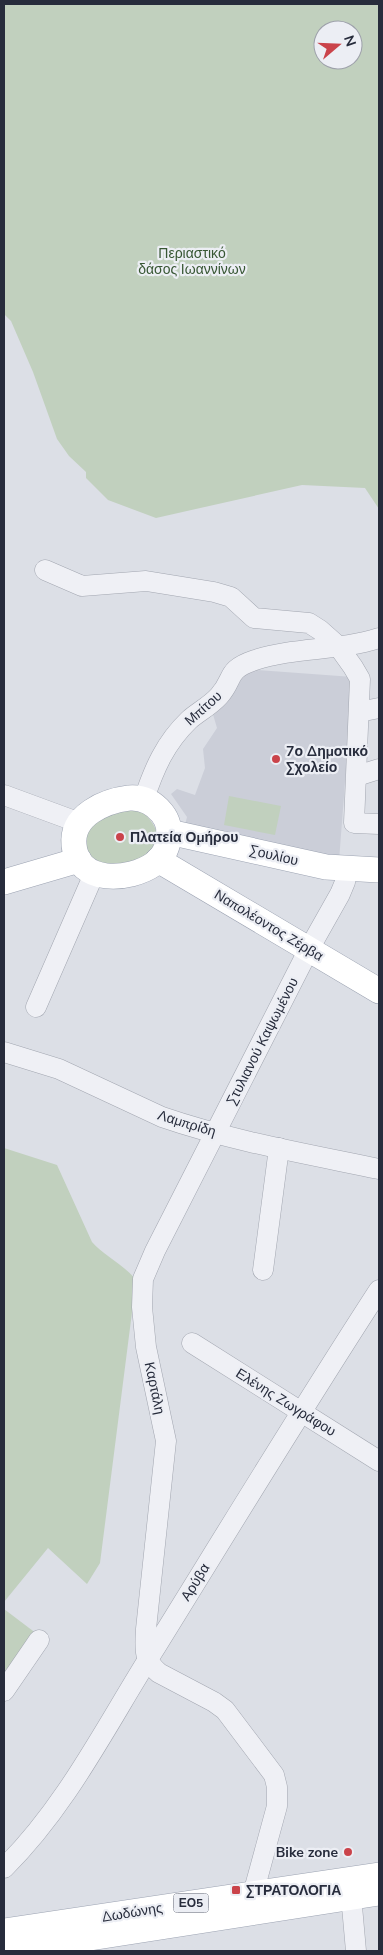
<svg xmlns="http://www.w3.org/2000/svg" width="383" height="1955" font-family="'Nunito Sans',sans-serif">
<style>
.built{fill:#cbced8}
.green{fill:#c1d0be;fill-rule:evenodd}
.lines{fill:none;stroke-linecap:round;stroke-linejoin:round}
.minor-casing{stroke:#a2a6b0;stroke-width:21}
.major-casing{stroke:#9ca3b2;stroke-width:26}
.minor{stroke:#eff0f5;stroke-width:20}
.major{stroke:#fff;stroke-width:25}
.poi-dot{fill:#ca434a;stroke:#eceef4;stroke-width:2}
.labels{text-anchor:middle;stroke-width:4.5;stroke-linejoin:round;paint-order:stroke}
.shield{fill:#eceef4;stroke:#626673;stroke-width:1}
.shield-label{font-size:12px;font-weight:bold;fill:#272c3c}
.park-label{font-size:14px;fill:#385734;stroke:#eceef4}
.street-label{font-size:14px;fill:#272c3c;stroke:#eceef4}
.poi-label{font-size:14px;font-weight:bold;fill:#272c3c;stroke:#eceef4;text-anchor:start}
</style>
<rect width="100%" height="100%" fill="#dcdfe6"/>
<polygon class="built" points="243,669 353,677 339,861 184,829 187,817 171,794 177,789 195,795 205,768 203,749 217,728 212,711"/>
<g class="green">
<path d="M 4,4 L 379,4 L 379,509 L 365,488 L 302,485 L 156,518 L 108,500 L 86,478 L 86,472 L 69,456 L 57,439 L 33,372 L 11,321 L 4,314 ZM 323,30 L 353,30 L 353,60 L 323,60 Z"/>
<polygon points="229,796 281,806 275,835 224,825"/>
<path d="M 140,809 C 156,824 168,842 144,858 C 135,864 119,864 108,866 L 88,856 L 84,834 L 100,814 Z"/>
<path d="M 4,1148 L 57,1165 L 92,1242 C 103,1255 130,1269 136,1281 L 100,1563 L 87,1584 L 48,1548 L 4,1602 Z"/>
<polygon points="4,1609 37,1634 4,1680"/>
</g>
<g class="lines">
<defs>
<g id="minor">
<polyline points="45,570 82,586 146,581 214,592 231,597 254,618 309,623 320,630 338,646 353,667 360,679 354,823 379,824"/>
<polyline points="359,712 379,708"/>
<polyline points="357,776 379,769"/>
<polyline points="4,795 80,823"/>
<path d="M 144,799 C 154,769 165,743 189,720 C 198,712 210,706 219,696 C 235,678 225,670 255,660 C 295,647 339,651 379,638"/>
<polyline points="36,1007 94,874"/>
<path d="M 4,1052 L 59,1069 L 162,1117 C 232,1141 307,1154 379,1169"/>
<polyline points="263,1270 279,1148"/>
<polyline points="192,1343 379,1461"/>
<polyline points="4,1691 39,1640"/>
<path d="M 4,1868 C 66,1807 106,1726 152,1653 C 227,1532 301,1410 379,1290"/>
<polyline points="350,1884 356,1951"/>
<path d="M 253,1894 L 277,1806 L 277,1787 L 274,1775 L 225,1710 L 214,1702 L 159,1673 C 143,1660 145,1648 146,1629 L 166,1441 L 146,1347 L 142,1307 L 143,1279 L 155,1251 L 309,949 L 340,894 L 345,882 L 347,869"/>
</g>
<g id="major">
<path d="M 129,798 C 142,797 153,802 162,813 C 174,828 170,852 154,864 C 130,881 77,885 74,845 C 71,815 105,801 129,798 Z"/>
<polyline points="169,832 326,867 379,870"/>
<polyline points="158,860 379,991"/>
<polyline points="4,882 79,860"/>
<polyline points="4,1931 379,1875"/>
<polyline points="6,1951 379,1893"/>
</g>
</defs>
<use href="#minor" class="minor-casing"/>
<use href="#major" class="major-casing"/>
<use href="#minor" class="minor"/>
<use href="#major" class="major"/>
</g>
<g class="poi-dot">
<circle cx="276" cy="759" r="5"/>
<circle cx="120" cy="837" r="5"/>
<circle cx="348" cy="1852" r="5"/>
<rect x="231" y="1885" width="10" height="10" rx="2.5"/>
</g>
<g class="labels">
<rect class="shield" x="173.5" y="1893.5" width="35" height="19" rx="4"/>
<g class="shield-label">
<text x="191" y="1907">ΕΟ5</text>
</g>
<g class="park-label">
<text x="192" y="258">Περιαστικό<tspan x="192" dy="16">δάσος Ιωαννίνων</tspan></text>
</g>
<g class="street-label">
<text transform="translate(203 708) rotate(-42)" y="5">Μπίτου</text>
<text transform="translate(274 855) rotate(13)" y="5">Σουλίου</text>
<text transform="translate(269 925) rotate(31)" y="5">Ναπολέοντος Ζέρβα</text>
<text transform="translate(262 1041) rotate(-63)" y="5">Στυλιανού Καψωμένου</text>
<text transform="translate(187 1123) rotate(17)" y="5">Λαμπρίδη</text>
<text transform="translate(155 1388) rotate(78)" y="5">Καρτάλη</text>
<text transform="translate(286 1402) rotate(32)" y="5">Ελένης Ζωγράφου</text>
<text transform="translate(195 1582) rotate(-58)" y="5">Αρύβα</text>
<text transform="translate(132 1912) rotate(-9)" y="5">Δωδώνης</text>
</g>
<g class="poi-label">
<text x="286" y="756">7ο Δημοτικό<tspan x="286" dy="16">Σχολείο</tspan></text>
<text x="130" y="842">Πλατεία Ομήρου</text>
<text x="338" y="1857" text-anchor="end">Bike zone</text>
<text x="246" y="1895">ΣΤΡΑΤΟΛΟΓΙΑ</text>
</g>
</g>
<rect width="383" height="1955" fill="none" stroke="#272c3c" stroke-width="10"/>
<g transform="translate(338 45) rotate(71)"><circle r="24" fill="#eceef4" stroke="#9da0aa"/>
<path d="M0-4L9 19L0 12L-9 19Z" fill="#ca434a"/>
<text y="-8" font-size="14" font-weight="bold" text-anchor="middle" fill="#272c3c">N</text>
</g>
</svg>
